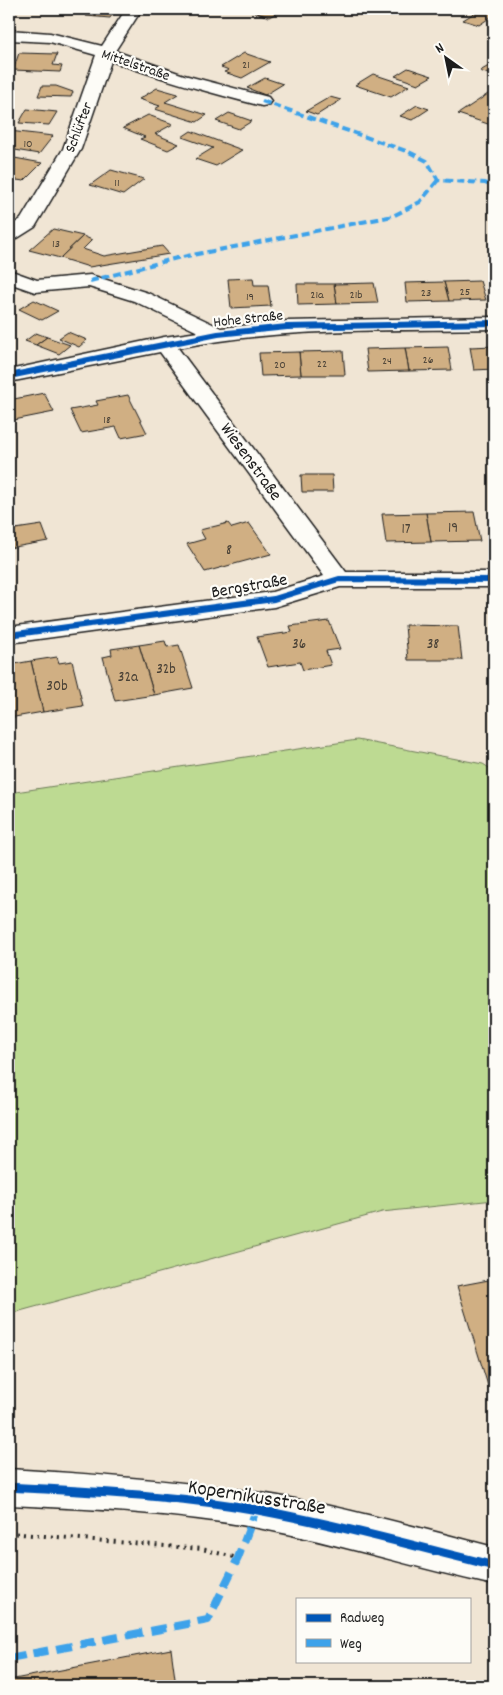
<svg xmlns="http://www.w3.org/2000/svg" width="503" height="1695" font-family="Dekko,sans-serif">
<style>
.green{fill:#bdda92;stroke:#6c7b57}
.building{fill:#d0af83;stroke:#1c1c1c}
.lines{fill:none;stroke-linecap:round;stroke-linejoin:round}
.minor-casing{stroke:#1c1c1c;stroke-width:3}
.path{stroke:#1c1c1c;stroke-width:4;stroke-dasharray:2 5;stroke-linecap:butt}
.minor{fill:#fdfcf7;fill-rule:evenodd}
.quiet-far1{stroke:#3da2ea;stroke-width:4;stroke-dasharray:8 4;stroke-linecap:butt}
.quiet{stroke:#3da2ea;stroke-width:8;stroke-dasharray:16 8;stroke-linecap:butt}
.cycleway-far1-casing{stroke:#fdfcf7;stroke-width:9}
.cycleway-casing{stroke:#fdfcf7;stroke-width:12}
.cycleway-far1{stroke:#0057b8;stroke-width:6}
.cycleway{stroke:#0057b8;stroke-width:9}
.labels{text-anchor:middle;stroke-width:4.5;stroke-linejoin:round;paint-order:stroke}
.far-number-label{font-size:12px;fill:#494136}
.far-street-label{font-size:15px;fill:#1c1c1c;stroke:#fdfcf7}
.number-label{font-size:15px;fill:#494136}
.street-label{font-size:18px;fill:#1c1c1c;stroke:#fdfcf7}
.near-street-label{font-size:21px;fill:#1c1c1c;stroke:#fdfcf7}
</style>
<rect width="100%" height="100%" fill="#f0e5d4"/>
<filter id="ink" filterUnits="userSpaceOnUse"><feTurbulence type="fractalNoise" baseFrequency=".02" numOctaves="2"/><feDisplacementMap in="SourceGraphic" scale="10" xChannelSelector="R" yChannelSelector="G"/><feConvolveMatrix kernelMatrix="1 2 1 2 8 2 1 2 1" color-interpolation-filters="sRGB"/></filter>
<g filter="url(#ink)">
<polygon class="green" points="357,740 483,764 494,771 494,1200 382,1212 9,1314 9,793"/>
<g class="building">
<polygon points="92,9 116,9 110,18 86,16"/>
<polygon points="246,9 284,9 269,17"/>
<polygon points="463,9 494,9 494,15 479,25 463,20 476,12"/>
<polygon points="19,53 57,54 53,65 62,66 60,72 13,70"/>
<polygon points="244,53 270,62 242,78 224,72 229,70 221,67"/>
<polygon points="494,63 494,76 480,71"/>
<polygon points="408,68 432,76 418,84 395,76"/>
<polygon points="373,74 409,86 391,97 355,85"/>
<polygon points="265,78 283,84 265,95 247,88"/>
<polygon points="42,86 56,86 73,92 71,97 38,96"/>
<polygon points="157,88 178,94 165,102 207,115 197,122 155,109 160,106 139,99"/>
<polygon points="488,94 494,96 494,126 458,114"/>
<polygon points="330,97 341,100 317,115 306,111"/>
<polygon points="417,105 429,109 412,120 400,116"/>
<polygon points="27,109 57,112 49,125 19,123"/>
<polygon points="229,113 252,121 239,129 216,121"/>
<polygon points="148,115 173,124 155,134 179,144 168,150 140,139 145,137 123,128"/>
<polygon points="9,131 53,136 39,154 9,149"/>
<polygon points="191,131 242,150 216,166 195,159 213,148 182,137"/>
<polygon points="9,157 42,163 24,181 9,179"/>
<polygon points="111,170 144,179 123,195 90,185"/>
<polygon points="53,229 83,236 60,258 29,250"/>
<polygon points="83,236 92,240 83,249 104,256 162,246 169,254 89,267 60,258"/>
<polygon points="253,278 254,285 268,285 271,306 231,308 228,279"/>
<polygon points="480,281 486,300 449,301 444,282"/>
<polygon points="444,282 449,301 407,302 405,283"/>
<polygon points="374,283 378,303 337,304 334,284"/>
<polygon points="297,284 334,284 337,304 298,305"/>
<polygon points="34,300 58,311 42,320 19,309"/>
<polygon points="68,332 87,340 79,347 59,338"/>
<polygon points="36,333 47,337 36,345 25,341"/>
<polygon points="47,337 70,345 59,354 36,345"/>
<polygon points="494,346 494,369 474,370 470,347"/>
<polygon points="448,347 452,370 409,371 405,348"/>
<polygon points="405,348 409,371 368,372 365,349"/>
<polygon points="343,351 345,375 301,375 299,352"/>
<polygon points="299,352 301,375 261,376 259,353"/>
<polygon points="44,393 54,412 14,420 9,411 9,400"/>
<polygon points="128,395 147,433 121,438 116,427 81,433 70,410 98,405 96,401"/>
<polygon points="301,475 332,475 333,492 302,492"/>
<polygon points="474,512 480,541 431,542 426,513"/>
<polygon points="426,513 431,542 386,543 382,514"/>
<polygon points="228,523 232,528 249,523 271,554 205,572 187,544 205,539 200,530"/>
<polygon points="42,525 48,541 9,548 9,530"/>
<polygon points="329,621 340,649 326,651 331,665 303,670 300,662 268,667 257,637 292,632 290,626"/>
<polygon points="405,625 458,626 462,660 408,660"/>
<polygon points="165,641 167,647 179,645 193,688 154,695 139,645"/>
<polygon points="139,645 154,695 115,701 103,657 112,655 111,649"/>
<polygon points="57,657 59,663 72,661 83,706 43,712 31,661"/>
<polygon points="31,661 43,712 9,718 9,665"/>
<polygon points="494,1279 494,1391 490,1392 457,1286"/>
<polygon points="171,1649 176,1686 9,1686 9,1680"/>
</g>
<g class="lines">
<defs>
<g id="minor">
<path d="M 126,9 L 142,9 L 115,51 L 184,75 L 268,97 L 271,101 L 268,105 L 262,106 C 211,93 161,79 111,61 L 81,149 L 35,227 L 16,239 L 9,241 L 9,227 L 21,219 L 63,149 L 96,55 L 50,42 L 9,40 L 9,30 L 50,33 L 102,46 Z"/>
<path d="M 9,270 L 37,280 L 90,275 L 97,277 L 148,293 L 221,328 L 287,321 L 494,317 L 494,329 C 389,331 282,327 178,348 L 346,572 L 494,572 L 494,587 L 340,587 L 274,607 L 9,643 L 9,627 L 272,592 L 324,576 L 160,352 L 9,382 L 9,370 L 164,337 L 198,332 L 134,301 L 89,287 L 35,292 L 9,283 Z"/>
<path d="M 9,1469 C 91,1474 173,1480 254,1492 C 335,1504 415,1527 494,1547 L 494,1585 C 415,1568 338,1543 258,1528 C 176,1513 92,1509 9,1505 Z"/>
</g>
</defs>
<use href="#minor" class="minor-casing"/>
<polyline class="path" points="9,1533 202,1549 238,1558"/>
<use href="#minor" class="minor"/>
<g class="quiet-far1">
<polyline points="262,101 409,152 427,161 438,180 485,183 494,187"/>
<polyline points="90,281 177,258 393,216 420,202 438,180"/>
</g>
<polyline class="quiet" points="9,1658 208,1620 238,1558 256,1510"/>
<defs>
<g id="cycleway-far1">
<polyline points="9,376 218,334 287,327 494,323"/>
<polyline points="9,635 274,599 339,579 494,580"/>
</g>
<path id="cycleway" d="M 9,1487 C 92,1492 176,1495 258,1510 C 338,1525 416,1546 494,1566"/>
</defs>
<use href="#cycleway-far1" class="cycleway-far1-casing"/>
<use href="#cycleway" class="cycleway-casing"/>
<use href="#cycleway-far1" class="cycleway-far1"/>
<use href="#cycleway" class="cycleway"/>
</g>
</g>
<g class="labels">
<g class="far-number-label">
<text x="246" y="68">21</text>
<text x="28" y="147">10</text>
<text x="117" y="186">11</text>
<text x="56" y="247">13</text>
<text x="465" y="295">25</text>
<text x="426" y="296">23</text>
<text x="317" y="298">21a</text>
<text x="356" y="298">21b</text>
<text x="250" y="300">19</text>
<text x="428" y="363">26</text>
<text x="387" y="364">24</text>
<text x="322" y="367">22</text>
<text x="280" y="368">20</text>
<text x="107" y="423">18</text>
</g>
<g class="far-street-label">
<text transform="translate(136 64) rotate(19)" y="5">Mittelstraße</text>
<text transform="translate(78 127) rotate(-69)" y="5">Schlüfter</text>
<text transform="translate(248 318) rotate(-6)" y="5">Hohe Straße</text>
</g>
<g class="number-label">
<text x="453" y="532">19</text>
<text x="406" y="533">17</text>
<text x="229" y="554">8</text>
<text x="299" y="648">36</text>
<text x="433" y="648">38</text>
<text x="166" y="673">32b</text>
<text x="128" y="681">32a</text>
<text x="57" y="690">30b</text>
</g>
<g class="street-label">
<text transform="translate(252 461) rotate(54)" y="6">Wiesenstraße</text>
<text transform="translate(249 585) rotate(-10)" y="6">Bergstraße</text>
</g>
<g class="near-street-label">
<text transform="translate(257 1496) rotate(9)" y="7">Kopernikusstraße</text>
</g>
</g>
<rect width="503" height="1695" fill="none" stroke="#fdfcf7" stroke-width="30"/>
<rect x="15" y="15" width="473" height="1665" fill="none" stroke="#1c1c1c" stroke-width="2" filter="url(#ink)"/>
<rect x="296" y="1598" width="175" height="65" fill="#fdfcf7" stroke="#a3a29f"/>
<rect x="306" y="1614" width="25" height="8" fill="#0057b8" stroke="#a3a29f"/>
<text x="340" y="1622" font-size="15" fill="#1c1c1c">Radweg</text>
<rect x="306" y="1639" width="25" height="8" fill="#3da2ea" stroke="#a3a29f"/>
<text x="340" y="1648" font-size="15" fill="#1c1c1c">Weg</text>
<g transform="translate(446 58) rotate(327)" stroke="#fdfcf7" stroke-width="4" paint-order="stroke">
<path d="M0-4L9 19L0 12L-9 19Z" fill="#1c1c1c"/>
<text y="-8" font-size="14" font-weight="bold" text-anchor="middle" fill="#1c1c1c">N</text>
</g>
</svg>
